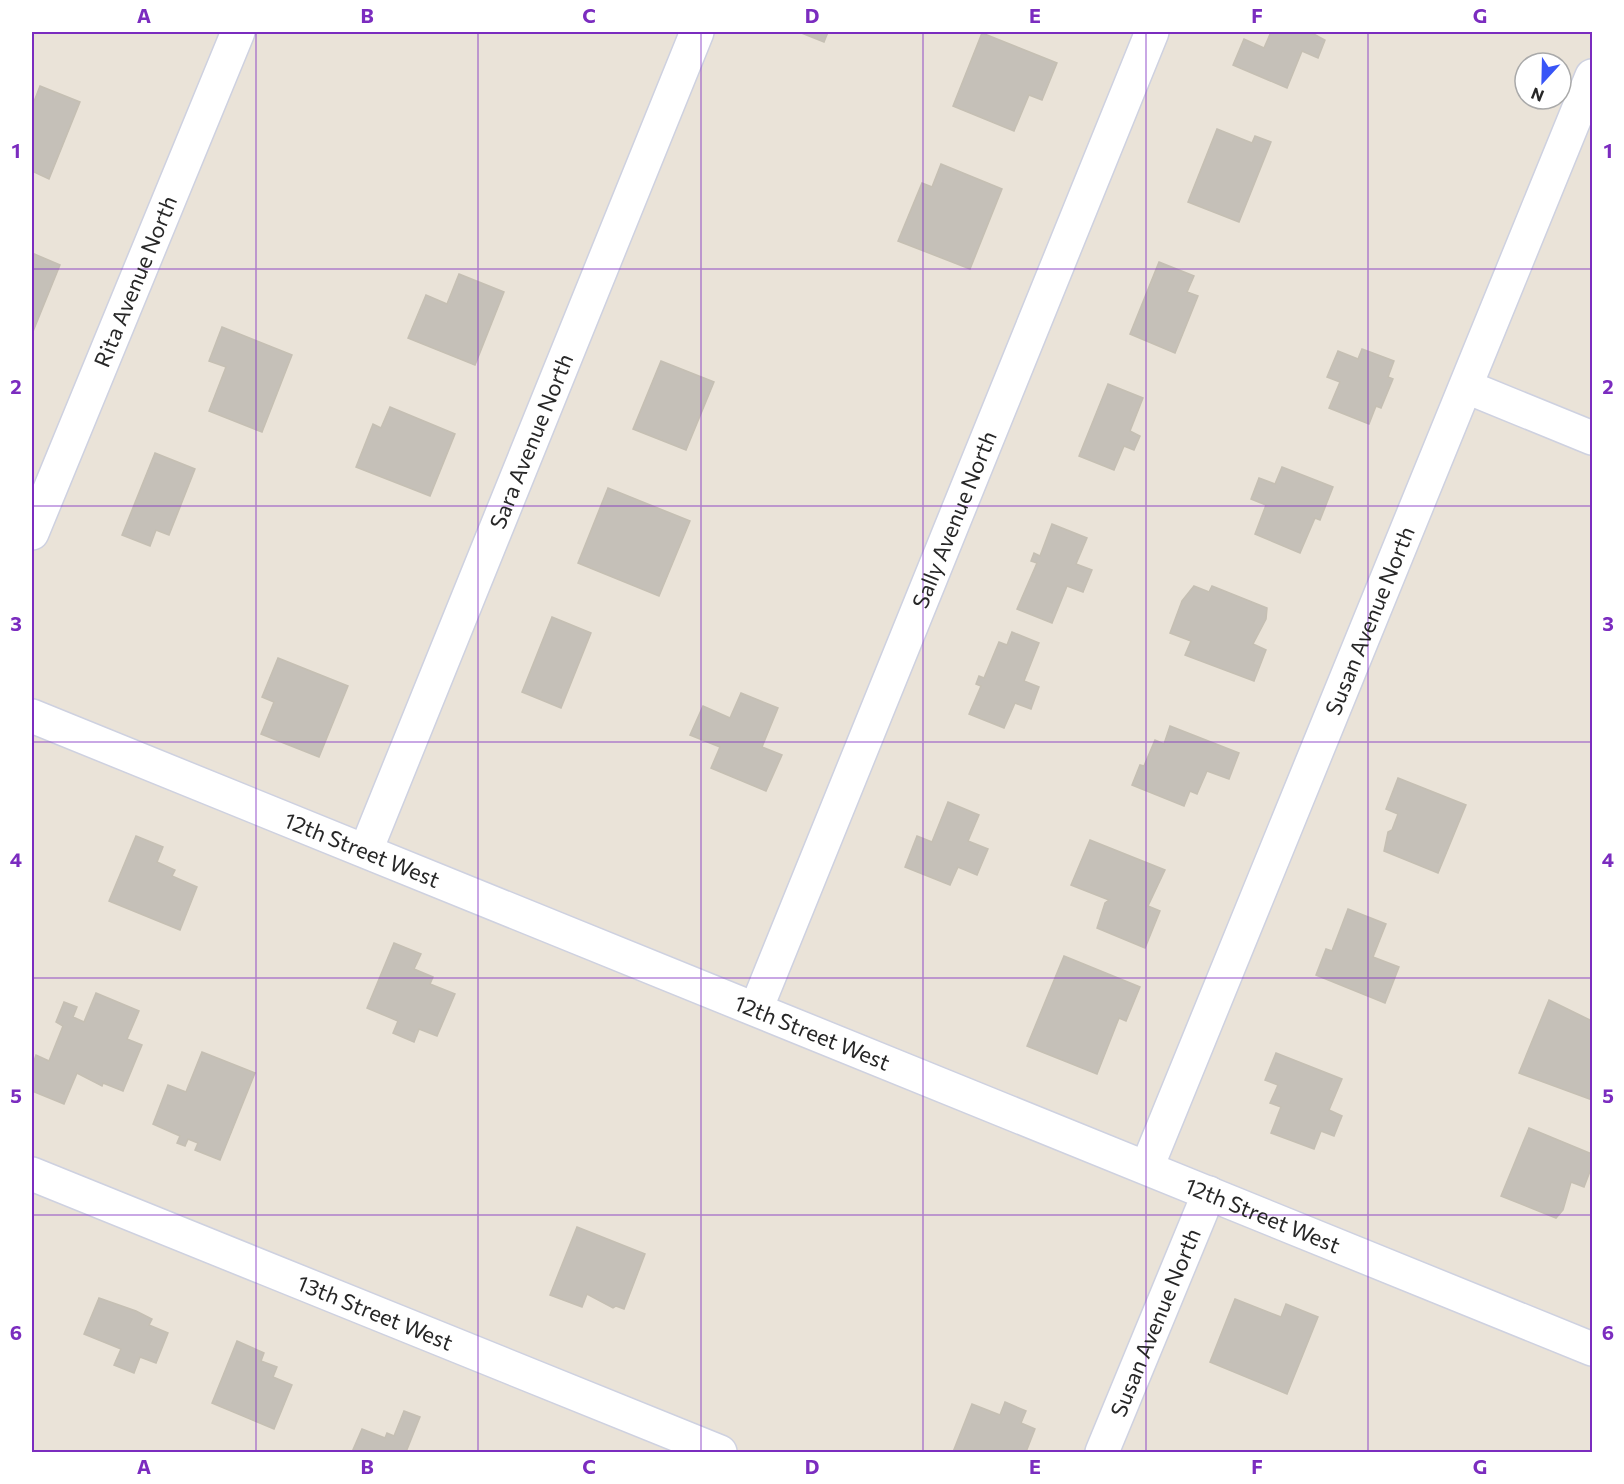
<svg xmlns="http://www.w3.org/2000/svg" width="1624" height="1484" font-family="Commissioner,sans-serif">
<style>
.building{fill:#c5c0b8;stroke:#c5bfb3;stroke-width:1.5}
.lines{fill:none;stroke-linecap:round;stroke-linejoin:round}
.street-casing{stroke:#ced1e0;stroke-width:36}
.street{stroke:#fff;stroke-width:33}
.grid{fill:none;stroke:#7b2cbf;stroke-width:1.5;stroke-opacity:0.55}
.labels{text-anchor:middle;stroke-width:6;stroke-linejoin:round;paint-order:stroke}
.street-label{font-size:22px;fill:#272727;stroke:#fff}
.neatline{fill:none;stroke:#7b2cbf;stroke-width:2}
.grid-label{font-size:20px;text-anchor:middle;font-weight:bold;fill:#7b2cbf}
</style>
<rect width="100%" height="100%" fill="#eae3d8"/>
<g class="building">
<polygon points="799,32 828,32 824,42"/>
<polygon points="1271,32 1310,32 1325,40 1318,58 1302,51 1287,88 1233,65 1244,39 1264,48"/>
<polygon points="982,33 1057,63 1042,100 1029,95 1014,131 953,106"/>
<polygon points="40,86 80,102 49,179 32,171 32,107"/>
<polygon points="1217,129 1252,143 1255,136 1271,142 1239,222 1188,202"/>
<polygon points="941,164 1002,189 970,269 898,241 922,183 932,187"/>
<polygon points="32,253 60,265 32,334"/>
<polygon points="1159,262 1194,276 1187,292 1198,296 1175,353 1130,334"/>
<polygon points="459,274 504,292 475,365 408,338 426,295 447,304"/>
<polygon points="222,327 292,355 262,432 209,411 226,367 209,361"/>
<polygon points="1362,349 1394,361 1388,377 1393,379 1381,408 1376,406 1369,424 1329,408 1340,382 1327,377 1338,351 1358,359"/>
<polygon points="661,361 714,382 686,450 633,429"/>
<polygon points="1108,384 1143,398 1130,431 1140,436 1134,450 1124,446 1114,470 1079,456"/>
<polygon points="390,407 455,434 430,496 356,467 373,424 381,428"/>
<polygon points="155,453 195,469 169,535 156,530 150,546 122,535"/>
<polygon points="1282,467 1333,487 1320,520 1315,518 1300,553 1255,534 1266,505 1251,499 1259,478 1275,484"/>
<polygon points="608,488 690,521 659,596 578,563"/>
<polygon points="1052,524 1087,538 1076,564 1092,570 1083,592 1067,586 1052,623 1017,609 1037,563 1031,561 1034,553 1040,556"/>
<polygon points="1194,586 1209,592 1212,586 1267,608 1266,619 1253,644 1266,650 1254,681 1185,655 1191,641 1170,633 1182,601"/>
<polygon points="552,617 591,633 561,708 522,692"/>
<polygon points="1012,632 1039,643 1024,681 1039,687 1031,709 1015,703 1004,728 969,714 981,686 976,684 979,676 984,678 999,642 1007,645"/>
<polygon points="278,658 348,686 319,757 261,734 274,702 262,697"/>
<polygon points="741,693 778,708 762,747 782,755 766,791 711,768 720,747 690,735 703,706 730,718"/>
<polygon points="1170,726 1239,753 1229,779 1207,771 1197,794 1190,791 1184,806 1132,785 1140,765 1144,766 1155,740 1164,744"/>
<polygon points="1398,778 1466,805 1438,873 1384,851 1388,832 1392,830 1398,814 1386,809"/>
<polygon points="948,802 979,815 968,841 988,849 977,875 958,867 950,885 905,867 917,836 932,842"/>
<polygon points="136,836 163,847 157,862 175,870 172,876 197,887 180,930 109,901"/>
<polygon points="1090,840 1165,870 1148,906 1160,911 1145,948 1097,928 1105,903 1109,900 1071,885"/>
<polygon points="1348,909 1386,924 1373,957 1399,967 1385,1003 1316,975 1326,949 1332,951"/>
<polygon points="394,943 421,954 414,969 433,977 430,984 455,994 437,1036 419,1029 414,1042 393,1033 398,1021 367,1008"/>
<polygon points="1064,956 1140,987 1126,1021 1119,1018 1097,1074 1027,1046"/>
<polygon points="96,993 139,1011 127,1039 142,1045 123,1091 103,1083 102,1086 77,1073 64,1104 32,1091 32,1067 36,1055 49,1061 63,1026 56,1022 64,1002 77,1007 73,1017 84,1022"/>
<polygon points="1549,1000 1592,1021 1592,1100 1519,1073"/>
<polygon points="202,1052 255,1073 220,1160 195,1150 198,1143 188,1139 185,1146 177,1143 180,1136 153,1124 168,1085 186,1092"/>
<polygon points="1276,1053 1342,1079 1329,1110 1342,1116 1334,1136 1321,1131 1314,1149 1271,1133 1281,1107 1270,1103 1278,1085 1265,1080"/>
<polygon points="1529,1128 1592,1154 1592,1166 1584,1187 1571,1182 1563,1210 1556,1218 1501,1196"/>
<polygon points="577,1227 645,1254 624,1309 616,1306 613,1308 587,1294 582,1307 550,1295"/>
<polygon points="99,1298 136,1311 152,1319 149,1325 168,1333 156,1363 140,1357 134,1373 114,1365 121,1349 84,1334"/>
<polygon points="1235,1299 1281,1317 1286,1304 1318,1317 1287,1394 1210,1362"/>
<polygon points="237,1341 264,1353 261,1361 277,1367 273,1377 292,1385 274,1429 212,1403"/>
<polygon points="1005,1402 1026,1411 1021,1423 1035,1429 1026,1452 953,1452 972,1404 1000,1415"/>
<polygon points="404,1411 420,1417 406,1452 352,1452 362,1429 385,1438 387,1433 394,1436"/>
</g>
<g class="lines">
<defs>
<g id="street">
<polyline points="1467,387 1592,438"/>
<path id="s1" d="M 32,533 L 238,32"/>
<path id="s2" d="M 32,716 L 1592,1349"/>
<path id="s3" d="M 366,850 L 697,32"/>
<path id="s4" d="M 756,1009 L 1152,32"/>
<path id="s5" d="M 1147,1167 L 1592,76"/>
<path id="s6" d="M 32,1174 L 720,1452"/>
<path id="s7" d="M 1102,1452 L 1209,1193"/>
</g>
</defs>
<use href="#street" class="street-casing"/>
<use href="#street" class="street"/>
</g>
<path class="grid" d="M 256,32 L 256,1452M 478,32 L 478,1452M 701,32 L 701,1452M 923,32 L 923,1452M 1146,32 L 1146,1452M 1368,32 L 1368,1452M 32,269 L 1592,269M 32,506 L 1592,506M 32,742 L 1592,742M 32,978 L 1592,978M 32,1215 L 1592,1215"/>
<g class="labels">
<g class="street-label">
<text dy="8" stroke="none"><textPath href="#s1" startOffset="272">Rita Avenue North</textPath></text>
<text dy="8" stroke="none"><textPath href="#s3" startOffset="441">Sara Avenue North</textPath></text>
<text dy="8" stroke="none"><textPath href="#s4" startOffset="528">Sally Avenue North</textPath></text>
<text dy="8" stroke="none"><textPath href="#s5" startOffset="590">Susan Avenue North</textPath></text>
<text dy="8" stroke="none"><textPath href="#s2" startOffset="356">12th Street West</textPath></text>
<text dy="8" stroke="none"><textPath href="#s2" startOffset="842">12th Street West</textPath></text>
<text dy="8" stroke="none"><textPath href="#s2" startOffset="1328">12th Street West</textPath></text>
<text dy="8" stroke="none"><textPath href="#s6" startOffset="370">13th Street West</textPath></text>
<text dy="8" stroke="none"><textPath href="#s7" startOffset="140">Susan Avenue North</textPath></text>
</g>
</g>
<rect width="1624" height="1484" fill="none" stroke="#ffffff" stroke-width="66"/>
<g transform="translate(1543 81) rotate(202)"><circle r="28" fill="#ffffff" stroke="#a9a9a9" stroke-width="1.5"/>
<path d="M0-4.5L10 22L0 15L-10 22Z" fill="#3855f7"/>
<text y="-9" font-size="16" font-weight="bold" text-anchor="middle" fill="#272727">N</text>
</g>
<rect x="33" y="33" width="1558" height="1418" class="neatline"/>
<g class="grid-label">
<text x="144" y="23">A</text>
<text x="367" y="23">B</text>
<text x="589" y="23">C</text>
<text x="812" y="23">D</text>
<text x="1035" y="23">E</text>
<text x="1257" y="23">F</text>
<text x="1480" y="23">G</text>
<text x="16" y="158">1</text>
<text x="1608" y="158">1</text>
<text x="16" y="394">2</text>
<text x="1608" y="394">2</text>
<text x="16" y="631">3</text>
<text x="1608" y="631">3</text>
<text x="16" y="867">4</text>
<text x="1608" y="867">4</text>
<text x="16" y="1103">5</text>
<text x="1608" y="1103">5</text>
<text x="16" y="1340">6</text>
<text x="1608" y="1340">6</text>
<text x="144" y="1474">A</text>
<text x="367" y="1474">B</text>
<text x="589" y="1474">C</text>
<text x="812" y="1474">D</text>
<text x="1035" y="1474">E</text>
<text x="1257" y="1474">F</text>
<text x="1480" y="1474">G</text>
</g>
</svg>
